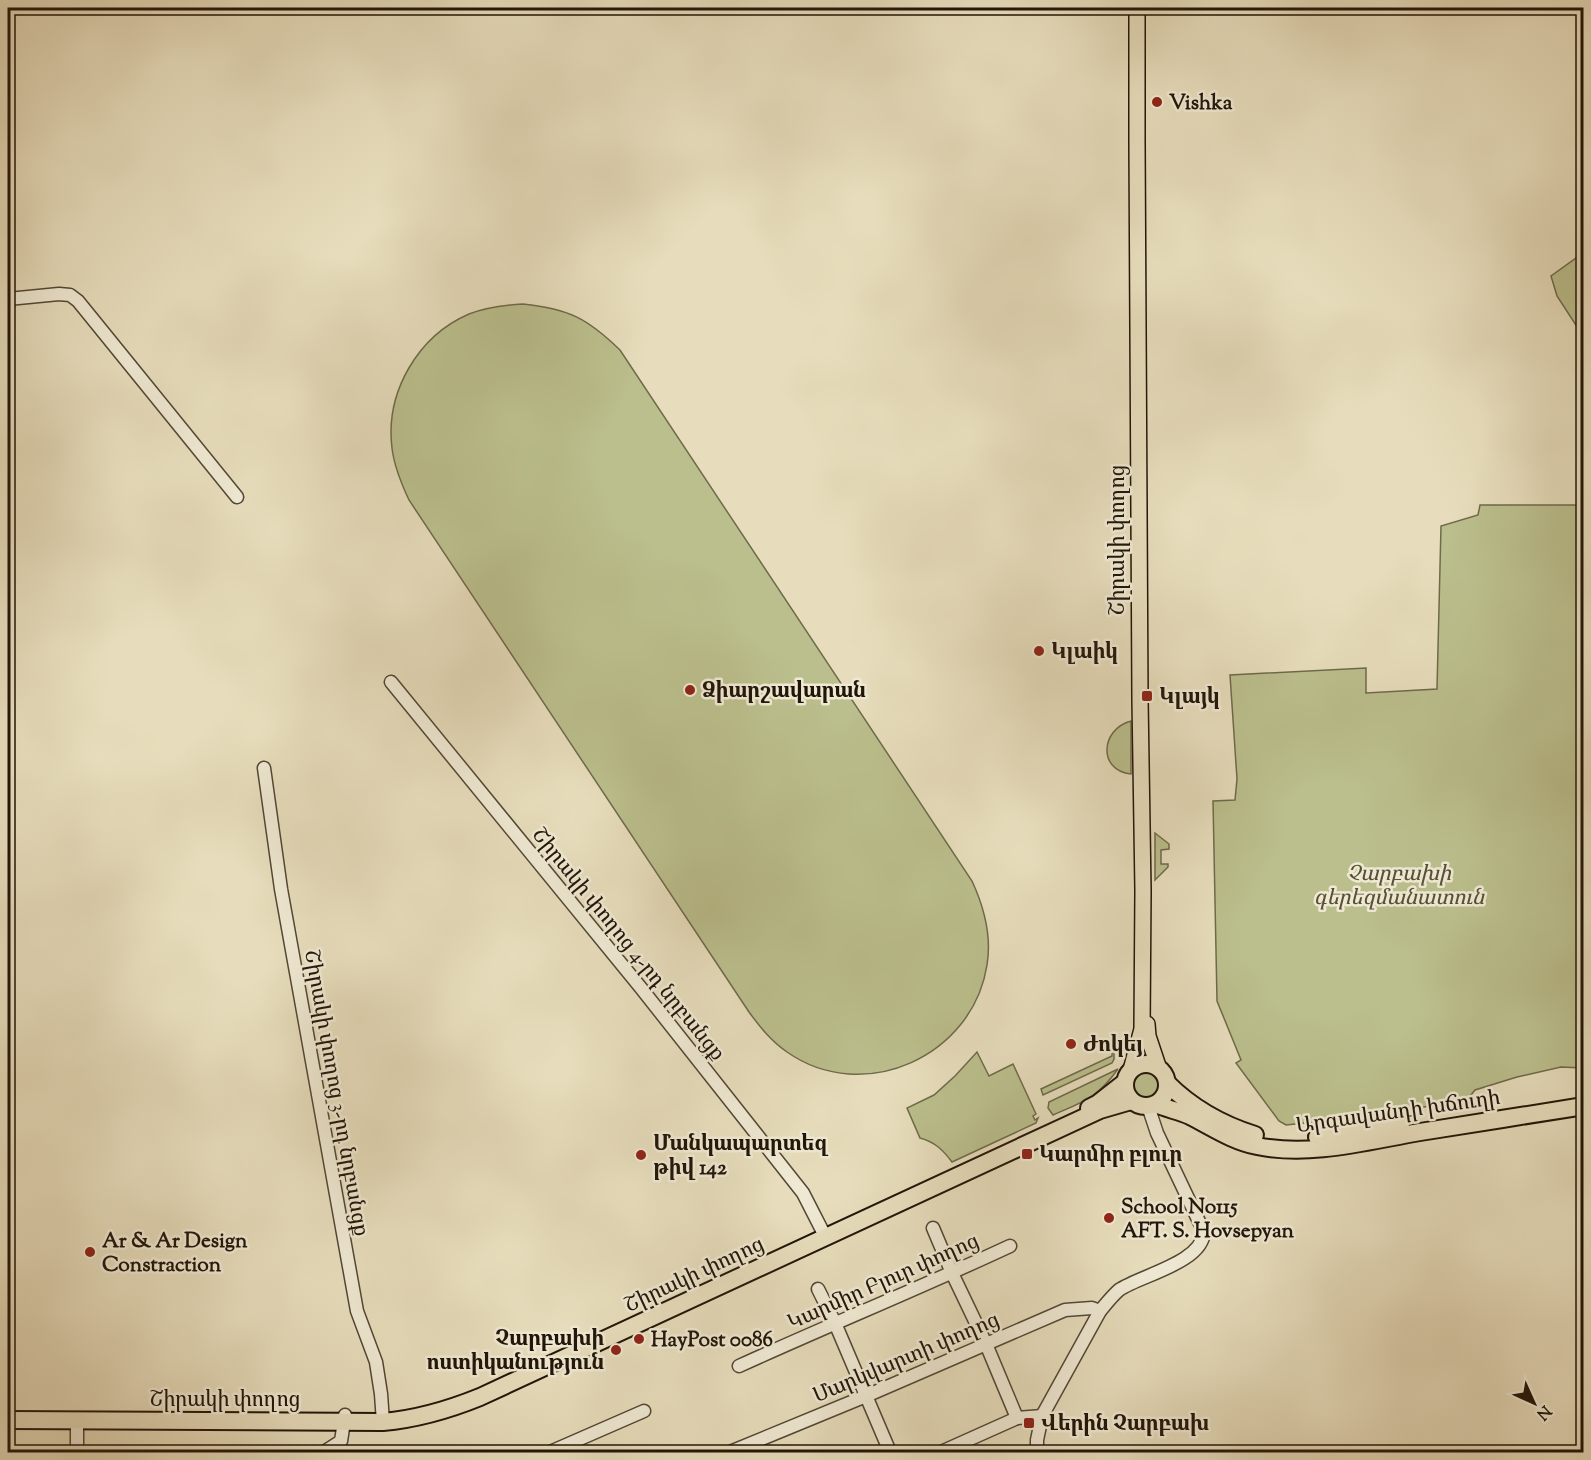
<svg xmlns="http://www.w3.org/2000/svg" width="1591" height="1460" font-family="'Sorts Mill Goudy','Noto Serif Armenian',serif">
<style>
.green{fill:#bbbf8d;stroke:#6e6a4b;stroke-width:1.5}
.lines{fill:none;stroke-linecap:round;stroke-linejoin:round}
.minor-casing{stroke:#524736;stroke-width:15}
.major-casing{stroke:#211509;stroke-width:18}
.highway-casing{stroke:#211509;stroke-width:20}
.minor{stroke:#efe9d3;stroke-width:12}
.major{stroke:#e7ddbc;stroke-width:15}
.highway{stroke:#e7ddbc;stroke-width:16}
.poi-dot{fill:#8f2418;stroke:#efe9d3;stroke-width:2}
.labels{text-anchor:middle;stroke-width:5;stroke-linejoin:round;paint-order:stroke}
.poi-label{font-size:21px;font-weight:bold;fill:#211509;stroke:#efe9d3;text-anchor:start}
.street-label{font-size:21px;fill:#211509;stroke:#efe9d3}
.park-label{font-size:21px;font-style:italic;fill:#575037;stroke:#efe9d3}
</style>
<rect width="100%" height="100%" fill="#e7ddbc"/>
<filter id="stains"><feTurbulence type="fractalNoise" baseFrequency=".00333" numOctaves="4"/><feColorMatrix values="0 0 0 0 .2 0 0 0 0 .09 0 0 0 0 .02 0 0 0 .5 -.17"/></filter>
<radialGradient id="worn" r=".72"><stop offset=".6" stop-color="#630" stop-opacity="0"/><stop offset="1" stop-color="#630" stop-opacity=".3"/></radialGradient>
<g class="green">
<polygon points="1583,253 1583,336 1557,296 1551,276"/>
<path d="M 523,304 C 569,309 587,318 620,350 L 972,881 C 984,907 992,935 987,965 C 973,1056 864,1106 787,1052 C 771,1041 760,1027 749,1012 L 409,500 C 401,483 394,466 392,448 C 385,392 418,336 469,314 C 487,307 505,305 523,304 Z"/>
<polygon points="1480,505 1583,505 1583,1068 1561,1067 1517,1077 1475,1090 1467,1100 1362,1117 1286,1125 1279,1121 1236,1063 1241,1060 1217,1001 1213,801 1235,800 1237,779 1230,675 1366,668 1366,693 1437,689 1441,526 1478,515"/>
<path d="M 1131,721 L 1131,774 C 1097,770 1101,729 1131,721 Z"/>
<polygon points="1155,833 1169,844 1169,849 1161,850 1161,864 1168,864 1168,867 1155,880"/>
<polygon points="1112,1051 1114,1051 1114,1059 1112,1063 1043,1095 1041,1089 1112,1056"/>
<path d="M 977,1052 L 989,1076 L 1013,1064 L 1036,1114 L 1033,1116 L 1035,1120 L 1038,1118 L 1036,1123 L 952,1162 C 943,1150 935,1142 920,1138 L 907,1108 L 934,1095 L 955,1076 Z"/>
<path d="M 1118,1069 C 1097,1098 1085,1101 1053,1115 L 1048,1108 L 1049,1102 Z"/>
<circle cx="1145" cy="1086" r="16"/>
</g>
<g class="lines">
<defs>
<g id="minor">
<polyline points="8,299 59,294 70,295 78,301 237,497"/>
<polyline points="391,682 641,988 803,1193 826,1238"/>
<polyline points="264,768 281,889 357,1311 376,1362 381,1394 383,1422"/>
<polyline points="933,1228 952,1273 986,1344 1017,1418"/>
<polyline points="818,1289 835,1323 890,1452"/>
<path d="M 739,1366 C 829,1325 920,1288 1010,1246"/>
<polyline points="77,1421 77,1452"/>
<polyline points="324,1452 341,1441 345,1415"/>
<polyline points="550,1452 644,1411"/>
<polyline points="730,1452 866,1396 1065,1310 1092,1308 1100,1311"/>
<polyline points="941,1452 1017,1418 1042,1416"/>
<path d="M 1037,1452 L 1037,1440 L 1042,1416 L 1100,1311 C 1106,1304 1112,1296 1119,1290 C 1141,1275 1202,1263 1204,1232 L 1157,1133 L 1148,1106"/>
</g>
<g id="major">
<polyline points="1147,1024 1148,1036 1159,1069"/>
<polyline points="1131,1070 1142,1029 1143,890 1140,699 1137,142 1137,8"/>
</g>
<g id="highway">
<circle cx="1146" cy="1085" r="21"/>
<path d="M 1167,1083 C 1191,1107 1223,1125 1255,1135"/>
<path d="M 1156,1104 C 1167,1109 1179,1111 1190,1116 C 1212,1127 1232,1141 1257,1146 C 1311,1157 1367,1141 1420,1132 C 1475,1123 1529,1115 1584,1106"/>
<polyline points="1089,1108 1097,1104 1125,1082"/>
<polyline points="1317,1137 1401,1124"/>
<path d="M 8,1420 L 383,1422 C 417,1419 448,1410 480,1397 L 1100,1110 L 1131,1101"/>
</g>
</defs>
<use href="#minor" class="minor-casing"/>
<use href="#major" class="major-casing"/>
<use href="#highway" class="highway-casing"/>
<use href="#minor" class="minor"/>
<use href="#major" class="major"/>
<use href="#highway" class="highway"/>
</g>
<g class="poi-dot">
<circle cx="1157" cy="102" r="6"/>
<circle cx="1039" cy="651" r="6"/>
<circle cx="690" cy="690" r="6"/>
<rect x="1141" y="690" width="12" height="12" rx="3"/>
<circle cx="1071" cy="1044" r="6"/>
<rect x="1021" y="1148" width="12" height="12" rx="3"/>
<circle cx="641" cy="1155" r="6"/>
<circle cx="1109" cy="1218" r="6"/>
<circle cx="90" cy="1252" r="6"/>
<circle cx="639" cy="1339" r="6"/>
<circle cx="616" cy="1350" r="6"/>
<rect x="1023" y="1417" width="12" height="12" rx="3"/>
</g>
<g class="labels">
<g class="poi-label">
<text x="1169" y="109">Vishka</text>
<text x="1051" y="658">Կլաիկ</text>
<text x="702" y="697">Ձիարշավարան</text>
<text x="1159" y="703">Կլայկ</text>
<text x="1083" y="1051">Ժոկեյ</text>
<text x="653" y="1150">Մանկապարտեզ<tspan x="653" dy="24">թիվ 142</tspan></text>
<text x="1039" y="1161">Կարմիր բլուր</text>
<text x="1121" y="1213">School No115<tspan x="1121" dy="24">AFT. S. Hovsepyan</tspan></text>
<text x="102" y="1247">Ar &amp; Ar Design<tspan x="102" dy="24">Constraction</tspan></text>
<text x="604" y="1345" text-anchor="end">Չարբախի<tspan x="604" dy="24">ոստիկանություն</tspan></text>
<text x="651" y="1346">HayPost 0086</text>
<text x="1041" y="1430">Վերին Չարբախ</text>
</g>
<g class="street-label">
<text transform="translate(1117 540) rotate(-90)" y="7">Շիրակի փողոց</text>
<text transform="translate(629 944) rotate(51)" y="7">Շիրակի փողոց 4-րդ նրբանցք</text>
<text transform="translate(337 1093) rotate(80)" y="7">Շիրակի փողոց 3-րդ նրբանցք</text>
<text transform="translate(1398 1111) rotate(-8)" y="7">Արգավանդի խճուղի</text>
<text transform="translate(694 1274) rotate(-25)" y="7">Շիրակի փողոց</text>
<text transform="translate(883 1281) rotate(-24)" y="7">Կարմիր Բլուր փողոց</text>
<text transform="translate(906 1357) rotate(-23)" y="7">Մարկվարտի փողոց</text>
<text x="225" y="1406">Շիրակի փողոց</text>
</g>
<g class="park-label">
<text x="1399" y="880">Չարբախի<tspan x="1399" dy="24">գերեզմանատուն</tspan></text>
</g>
</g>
<rect width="1591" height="1460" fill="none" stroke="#e7ddbc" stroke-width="30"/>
<rect x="9" y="9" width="1573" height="1442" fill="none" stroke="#211509" stroke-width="3"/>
<rect x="15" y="15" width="1561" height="1430" fill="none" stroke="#211509" stroke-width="1.5"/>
<g transform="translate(1534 1403) rotate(135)" stroke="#efe9d3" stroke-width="4.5" paint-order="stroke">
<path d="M0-4.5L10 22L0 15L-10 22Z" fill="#211509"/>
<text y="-9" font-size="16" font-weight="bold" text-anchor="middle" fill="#211509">N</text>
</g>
<rect width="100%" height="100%" filter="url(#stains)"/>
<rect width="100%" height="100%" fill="url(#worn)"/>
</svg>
